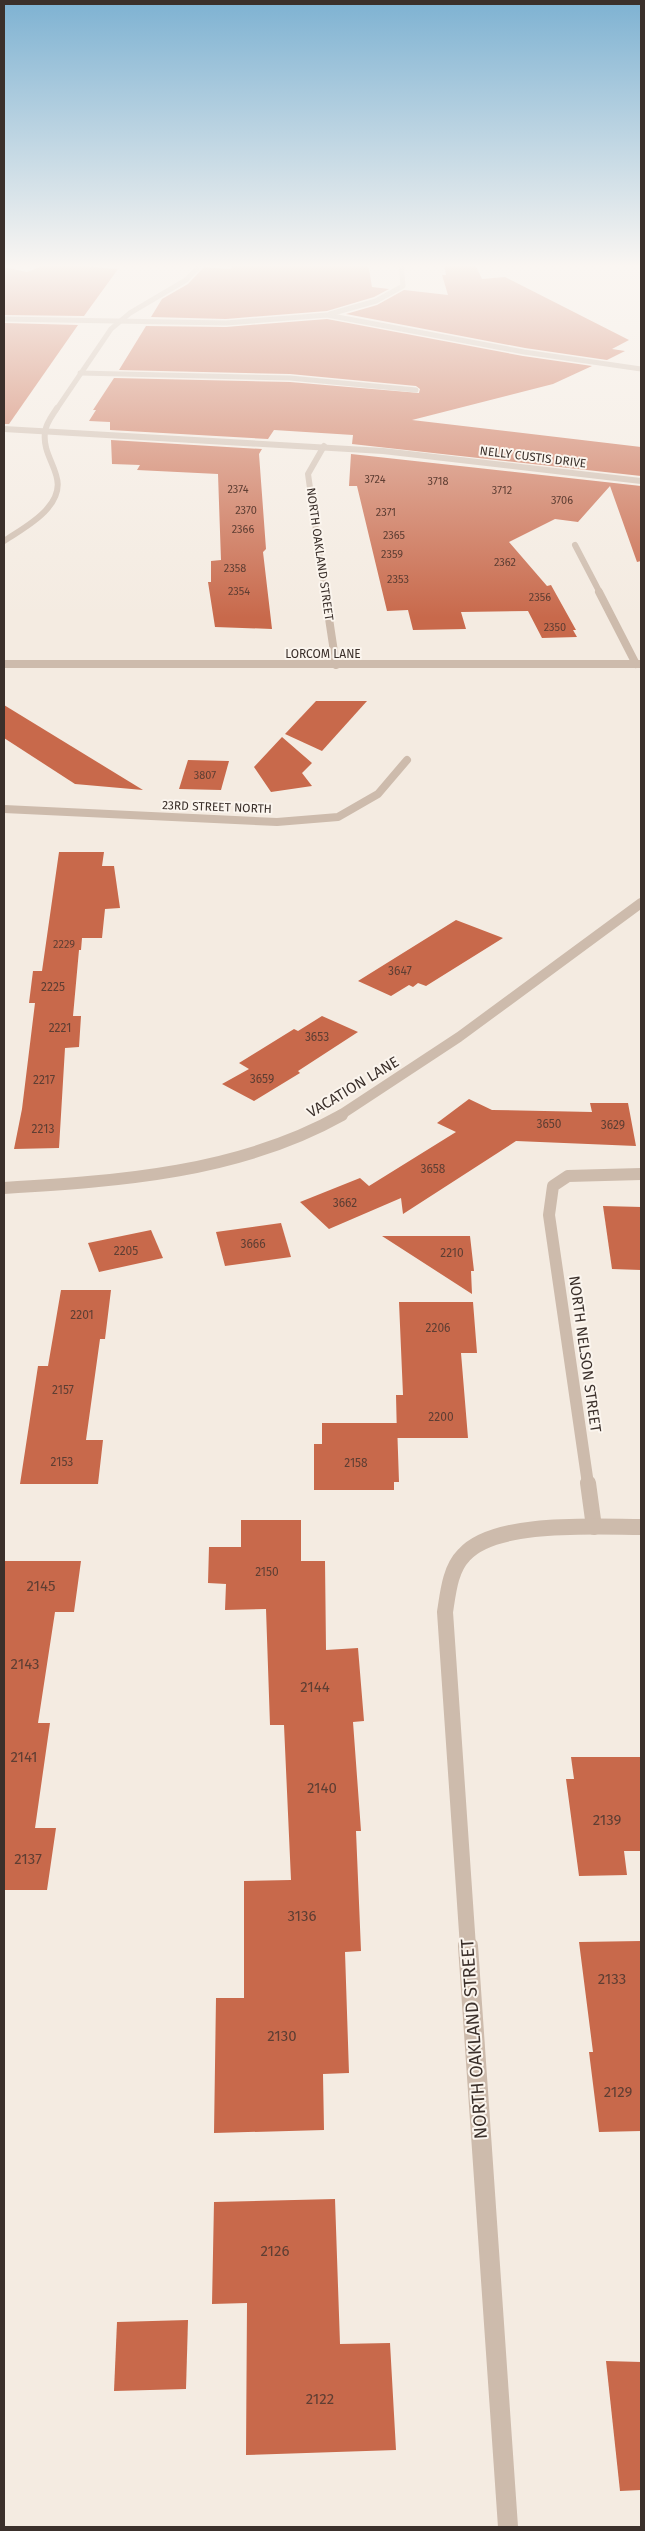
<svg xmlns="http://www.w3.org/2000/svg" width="645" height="2531" font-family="'Fira Sans',sans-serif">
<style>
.building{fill:#c8694b}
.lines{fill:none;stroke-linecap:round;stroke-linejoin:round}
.minor-far6{stroke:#cdbbac;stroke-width:5}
.minor-far5{stroke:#cdbbac;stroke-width:6}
.minor-far4{stroke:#cdbbac;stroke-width:8}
.minor-far3{stroke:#cdbbac;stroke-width:10}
.minor-far2{stroke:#cdbbac;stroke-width:12}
.minor-far1{stroke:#cdbbac;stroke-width:16}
.minor{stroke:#cdbbac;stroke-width:20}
.labels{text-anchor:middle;stroke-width:4;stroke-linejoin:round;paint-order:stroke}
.far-number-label{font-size:11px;fill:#5e3e33}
.far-street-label{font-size:12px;fill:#3b302b;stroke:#fbf5ee}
.number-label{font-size:12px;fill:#5e3e33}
.street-label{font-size:15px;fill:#3b302b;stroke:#fbf5ee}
.near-number-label{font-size:15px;fill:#5e3e33}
.near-street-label{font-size:18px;fill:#3b302b;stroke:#fbf5ee}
</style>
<rect width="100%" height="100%" fill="#f4ebe1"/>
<g class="building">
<polygon points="49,263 118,269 84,316 4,315 4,267 27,272"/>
<polygon points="234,263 368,263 372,287 389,289 374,297 327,311 226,319 151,317 162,299 188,284 204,267 231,269"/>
<polygon points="444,264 475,264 482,279 505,277 629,340 612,349 625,351 607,360 525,348 346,314 377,305 404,290 448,295 442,275 446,275"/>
<polygon points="327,319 523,356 592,366 553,384 412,420 641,447 641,476 352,444 353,435 274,430 268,439 110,430 110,422 89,421 96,410 93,410 114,378 290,382 419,393 420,389 416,386 290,374 119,370 146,326 226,327"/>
<polygon points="4,323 78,325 9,424 4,424"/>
<polygon points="111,440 262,449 259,454 266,549 263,552 272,629 215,627 208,582 211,582 211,561 221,560 218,474 137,470 140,465 112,464"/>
<polygon points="351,454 641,486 641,561 637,562 610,486 578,522 555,519 509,542 547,586 551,585 576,630 573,630 577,637 542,638 528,611 461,612 466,629 413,630 408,610 387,611 357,486 349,486"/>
<polygon points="316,701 367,701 322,751 285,734"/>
<polygon points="4,705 143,790 75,784 4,738"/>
<polygon points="282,737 312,763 302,773 312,786 271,792 254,767"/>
<polygon points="188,760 229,761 221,790 179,789"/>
<polygon points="59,852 104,852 102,866 114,866 120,908 105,909 102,938 82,938 81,950 79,950 73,1016 81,1016 79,1047 65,1048 59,1148 14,1149 22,1109 35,1003 29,1003 33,971 42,971"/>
<polygon points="456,920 503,938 426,986 418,983 413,987 409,985 391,996 358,981"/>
<polygon points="322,1016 358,1032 298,1071 300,1073 254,1101 222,1084 249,1069 239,1063 294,1029 298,1031"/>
<polygon points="469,1099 492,1110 592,1112 590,1103 628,1103 636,1146 516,1141 403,1214 401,1198 329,1229 300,1202 360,1178 369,1186 456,1132 437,1123"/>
<polygon points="603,1206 641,1207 641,1270 612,1269"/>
<polygon points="281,1223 291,1257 225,1266 216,1232"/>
<polygon points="151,1230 163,1258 99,1272 88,1243"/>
<polygon points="382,1236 470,1236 474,1271 471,1271 472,1294"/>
<polygon points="61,1290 111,1290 105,1339 100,1339 86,1440 103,1440 98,1484 20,1484 38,1366 48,1366"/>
<polygon points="399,1302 473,1302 477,1353 461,1353 468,1438 397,1438 396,1395 403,1395"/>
<polygon points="322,1423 397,1423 399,1482 394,1482 394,1490 314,1490 314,1444 322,1444"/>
<polygon points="241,1520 301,1520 301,1561 325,1561 326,1650 358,1648 364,1721 353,1722 361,1831 356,1831 361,1951 345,1952 349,2073 323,2074 324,2130 214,2133 216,1998 244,1998 244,1881 291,1880 284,1725 270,1725 266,1609 225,1610 226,1584 208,1583 209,1547 241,1547"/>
<polygon points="4,1561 81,1561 74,1612 55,1612 38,1723 50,1723 35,1828 56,1828 47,1890 4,1890"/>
<polygon points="571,1757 641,1757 641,1851 624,1851 627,1875 579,1876 566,1779 574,1779"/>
<polygon points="641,1941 641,2131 599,2132 589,2052 593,2052 579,1942"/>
<polygon points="335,2199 340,2344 390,2343 396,2450 246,2455 247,2303 212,2304 214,2202"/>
<polygon points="188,2320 186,2389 114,2391 117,2322"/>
<polygon points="606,2361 641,2362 641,2490 620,2491"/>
</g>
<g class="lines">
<g class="minor-far6">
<polyline points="330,314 376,301 403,286 401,263"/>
<polyline points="4,319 226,323 327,315 524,352 641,369"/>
<polyline points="80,373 290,378 416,390"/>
<polyline points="56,410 111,329 130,313 186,280 202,263"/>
</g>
<g class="minor-far5">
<polyline points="4,429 383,451 641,481"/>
<polyline points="324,446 308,474 325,593"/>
<path d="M 4,541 C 19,531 36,522 47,509 C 74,478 41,462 45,432 C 46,423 52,416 57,408"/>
<polyline points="575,545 600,593"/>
</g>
<g class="minor-far4">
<polyline points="325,592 336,665"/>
<polyline points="599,592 636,664"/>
<polyline points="4,664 641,664"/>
<polyline points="4,809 277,822 338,817 378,794 407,760"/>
</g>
<polyline class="minor-far3" points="339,1116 459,1037 641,903"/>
<g class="minor-far2">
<path d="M 4,1188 C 119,1181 239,1173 342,1115"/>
<polyline points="588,1484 549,1215 553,1186 568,1176 641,1174"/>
</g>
<g class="minor-far1">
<polyline points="588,1483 594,1527"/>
<path d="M 468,1947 L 445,1612 C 448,1593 450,1569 464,1555 C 495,1520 597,1527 641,1527"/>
</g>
<polyline class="minor" points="468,1946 508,2527"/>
</g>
<linearGradient id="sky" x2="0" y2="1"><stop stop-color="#7eb2d2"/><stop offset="0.43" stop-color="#faf6f2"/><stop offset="1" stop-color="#faf6f2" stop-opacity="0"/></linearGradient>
<rect width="645" height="618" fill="url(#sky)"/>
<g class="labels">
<g class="far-number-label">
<text x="375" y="483">3724</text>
<text x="438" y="485">3718</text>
<text x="238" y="493">2374</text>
<text x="502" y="494">3712</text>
<text x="562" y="504">3706</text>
<text x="246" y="514">2370</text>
<text x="386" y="516">2371</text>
<text x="243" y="533">2366</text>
<text x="394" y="539">2365</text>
<text x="392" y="558">2359</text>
<text x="505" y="566">2362</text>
<text x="235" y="572">2358</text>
<text x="398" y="583">2353</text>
<text x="239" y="595">2354</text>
<text x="540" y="601">2356</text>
<text x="555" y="631">2350</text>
<text x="205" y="779">3807</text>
<text x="64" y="948">2229</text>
</g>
<g class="far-street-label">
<text transform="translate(533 457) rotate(7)" y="4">NELLY CUSTIS DRIVE</text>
<text transform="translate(320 554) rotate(82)" y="4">NORTH OAKLAND STREET</text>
<text x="323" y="658">LORCOM LANE</text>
<text transform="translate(217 807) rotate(2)" y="4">23RD STREET NORTH</text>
</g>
<g class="number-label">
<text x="400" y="975">3647</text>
<text x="53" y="991">2225</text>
<text x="60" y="1032">2221</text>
<text x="317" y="1041">3653</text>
<text x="262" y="1083">3659</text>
<text x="44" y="1084">2217</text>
<text x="549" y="1128">3650</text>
<text x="613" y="1129">3629</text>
<text x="43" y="1133">2213</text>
<text x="433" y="1173">3658</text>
<text x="345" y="1207">3662</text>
<text x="253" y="1248">3666</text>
<text x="126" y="1255">2205</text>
<text x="452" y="1257">2210</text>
<text x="82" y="1319">2201</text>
<text x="438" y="1332">2206</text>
<text x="63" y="1394">2157</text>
<text x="441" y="1421">2200</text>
<text x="62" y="1466">2153</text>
<text x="356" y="1467">2158</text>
<text x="267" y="1576">2150</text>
</g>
<g class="street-label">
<text transform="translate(353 1087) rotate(-31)" y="5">VACATION LANE</text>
<text transform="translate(585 1354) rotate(82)" y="5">NORTH NELSON STREET</text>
</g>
<g class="near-number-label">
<text x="41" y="1591">2145</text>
<text x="25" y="1669">2143</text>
<text x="315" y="1692">2144</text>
<text x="24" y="1762">2141</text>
<text x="322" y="1793">2140</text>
<text x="607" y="1825">2139</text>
<text x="28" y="1864">2137</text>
<text x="302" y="1921">3136</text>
<text x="612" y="1984">2133</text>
<text x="282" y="2041">2130</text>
<text x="618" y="2097">2129</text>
<text x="275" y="2256">2126</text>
<text x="320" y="2404">2122</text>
</g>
<g class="near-street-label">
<text transform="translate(474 2039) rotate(-94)" y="6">NORTH OAKLAND STREET</text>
</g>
</g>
<rect width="645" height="2531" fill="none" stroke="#3b302b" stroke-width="10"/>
</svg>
